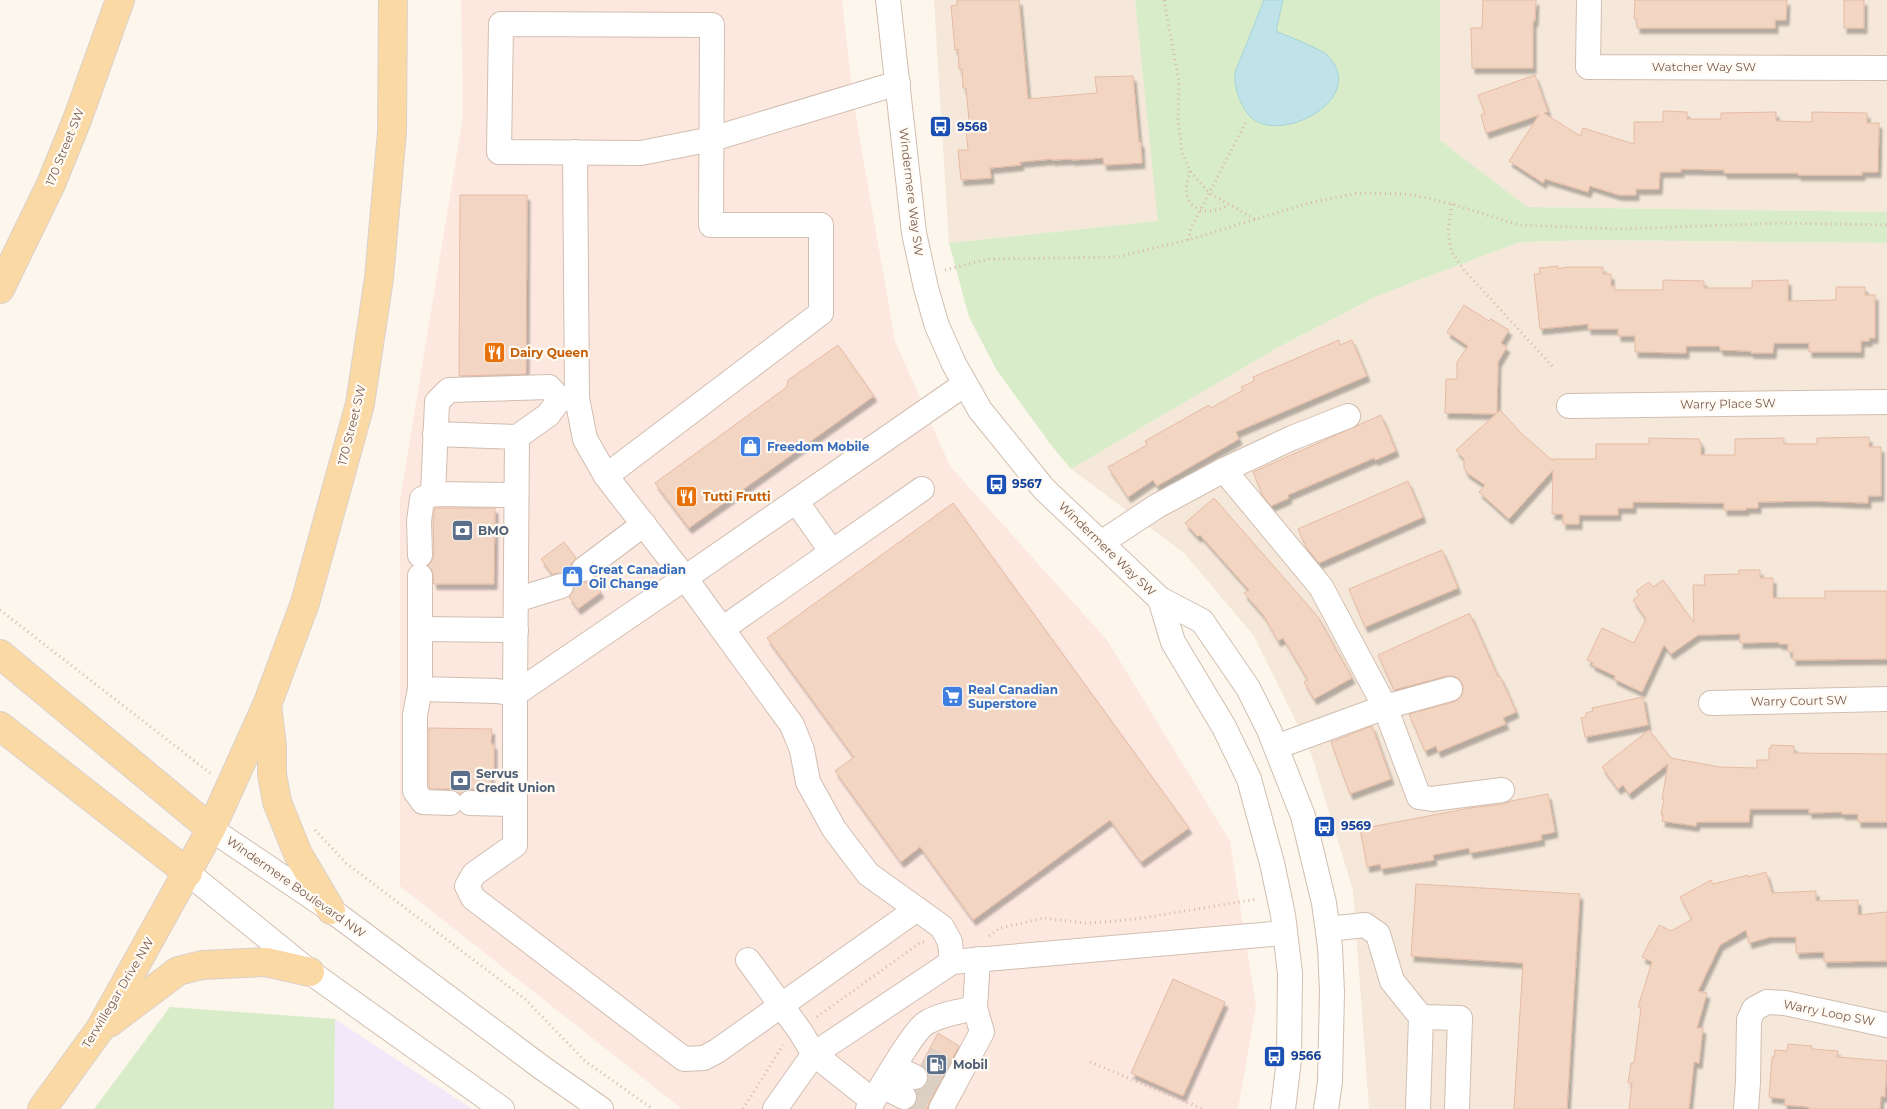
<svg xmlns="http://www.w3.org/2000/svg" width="1887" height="1109" font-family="Montserrat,sans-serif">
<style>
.residential{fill:#f5e8da}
.commercial{fill:#fde8e0}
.education{fill:#f3e8fa}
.green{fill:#d8ecc9}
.water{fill:#bfe3e8;stroke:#a5d3da}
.building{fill:#f3d5c3;stroke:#e6bba3;filter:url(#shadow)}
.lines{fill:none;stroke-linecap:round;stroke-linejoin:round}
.minor-tunnel{stroke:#dcd0c4;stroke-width:24;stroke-dasharray:24 12;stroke-linecap:butt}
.minor-casing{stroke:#d1beb0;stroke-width:26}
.major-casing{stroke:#dad1cd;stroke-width:30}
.path{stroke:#d9b8a5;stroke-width:3;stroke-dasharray:1 4;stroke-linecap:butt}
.minor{stroke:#fff;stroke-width:24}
.major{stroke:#fbd9a5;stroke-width:28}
.labels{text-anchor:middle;stroke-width:4.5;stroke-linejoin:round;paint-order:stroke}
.street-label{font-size:12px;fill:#7a5c4d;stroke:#fffaf3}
.transit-label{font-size:12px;font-weight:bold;fill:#164399;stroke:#fffaf3;text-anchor:start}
.food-label{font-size:12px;font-weight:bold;fill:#c56008;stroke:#fffaf3;text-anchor:start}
.shop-label{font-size:12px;font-weight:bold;fill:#366cbe;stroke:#fffaf3;text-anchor:start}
.service-label{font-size:12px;font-weight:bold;fill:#4e5e75;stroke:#fffaf3;text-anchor:start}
</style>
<defs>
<filter id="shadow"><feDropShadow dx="3" dy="5.5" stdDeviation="1" flood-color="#0004"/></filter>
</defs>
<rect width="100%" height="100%" fill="#fdf6ec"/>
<g class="residential">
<polygon points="934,0 1135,0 1159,221 949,243"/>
<polygon points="1440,0 1887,0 1887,212 1526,207 1440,140"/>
<polygon points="1591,240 1887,243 1887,1109 1369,1109 1353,890 1310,750 1254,636 1184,553 1071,469 1277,348 1377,296 1520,242"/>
</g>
<polygon class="commercial" points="461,0 842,0 854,105 895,341 950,466 1107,640 1230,841 1256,1007 1238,1109 682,1109 400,886 400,500 463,116"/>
<polygon class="education" points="335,1019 472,1109 334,1109"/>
<g class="green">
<polygon points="1135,0 1440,0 1440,140 1527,207 1887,212 1887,243 1591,240 1520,242 1377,296 1277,348 1071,469 1051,445 996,369 969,317 949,243 1158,221"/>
<polygon points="170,1007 335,1019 334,1109 94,1109"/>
</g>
<path class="water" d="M 1264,0 L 1283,0 L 1276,31 C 1287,36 1319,48 1327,55 C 1369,97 1285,143 1253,119 C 1247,115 1243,106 1240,100 C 1237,93 1234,82 1235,74 C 1236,67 1241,59 1243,53 C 1250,35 1257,18 1264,0 Z"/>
<g class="building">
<polygon points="957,0 1019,0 1028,99 1097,93 1095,77 1133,76 1139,142 1141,142 1142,163 1104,165 1103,158 1072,160 1072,159 1052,160 1052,159 1020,162 1021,165 990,168 991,178 961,180 958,150 968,150 966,131 970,131 966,88 963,88 962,69 959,69 958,49 955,50 951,6 957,5"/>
<polygon points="1483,0 1536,0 1535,21 1533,21 1533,68 1472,68 1471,28 1482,28"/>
<polygon points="1635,0 1787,0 1786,20 1775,20 1775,28 1637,28 1637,19 1634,19"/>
<rect x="1844" y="0" width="20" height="28"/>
<polygon points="1535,75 1548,112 1544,113 1580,136 1583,128 1634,144 1634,122 1663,122 1663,111 1687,112 1687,119 1721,119 1721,113 1776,112 1776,121 1812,122 1812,112 1867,113 1867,123 1879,123 1878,172 1862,172 1862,175 1798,175 1798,173 1724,173 1724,170 1681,169 1681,172 1660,172 1659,189 1636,189 1636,195 1619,195 1590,186 1588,192 1545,179 1543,183 1509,161 1539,115 1486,133 1481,115 1485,114 1478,95"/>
<polygon points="460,195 527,195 526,374 459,376"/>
<polygon points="1558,266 1558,269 1566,267 1603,267 1603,274 1611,274 1611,286 1614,286 1614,290 1663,290 1663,280 1704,281 1704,288 1752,288 1752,281 1788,280 1788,301 1836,300 1836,287 1865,287 1865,295 1875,295 1875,338 1869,338 1869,341 1861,341 1861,352 1809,352 1809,343 1774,343 1773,353 1751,353 1751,351 1720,350 1720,346 1686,346 1686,353 1635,352 1635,336 1618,336 1618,329 1588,329 1588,324 1540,329 1534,274 1540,274 1539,268"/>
<polygon points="1464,305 1489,321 1491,319 1509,330 1501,343 1507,347 1498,362 1497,413 1500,410 1522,434 1553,461 1553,459 1596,459 1596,444 1649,444 1649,438 1699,439 1699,442 1701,442 1701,455 1735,455 1735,439 1784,438 1784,444 1817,444 1817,438 1869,437 1869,447 1881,447 1881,496 1868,496 1868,503 1812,501 1758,502 1758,508 1746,508 1746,510 1724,510 1724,503 1633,502 1633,508 1618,508 1618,515 1579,515 1579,524 1563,524 1563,514 1552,514 1553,470 1509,519 1479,492 1485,485 1467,473 1464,468 1464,459 1456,450 1496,414 1445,413 1446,379 1457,379 1457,362 1468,346 1447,332"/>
<polygon points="1339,340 1340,345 1352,340 1367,376 1236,432 1239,439 1157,486 1153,480 1128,497 1108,467 1147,445 1145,441 1209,405 1211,408 1243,390 1241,387 1254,381 1253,377"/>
<polygon points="838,345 874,396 689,528 655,483 787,387 788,380"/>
<polygon points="1381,415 1396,451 1378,459 1375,460 1374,458 1288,495 1289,498 1271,506 1263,496 1253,472"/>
<polygon points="1408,481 1423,517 1319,563 1306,547 1298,529"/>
<polygon points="1214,498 1318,617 1352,678 1314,699 1304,682 1308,680 1283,638 1278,641 1264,616 1244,593 1249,590 1200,535 1198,537 1185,523"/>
<polygon points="953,503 1189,828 1141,862 1110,820 973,920 920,847 901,862 835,771 854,757 767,638"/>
<polygon points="435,508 495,508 494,584 434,584 432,570 428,566 432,561 434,555 433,522"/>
<polygon points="564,542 576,558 571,564 570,570 573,577 579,582 586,583 592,580 601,592 578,609 569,597 574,589 574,581 571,576 564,573 552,574 541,559"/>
<polygon points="1442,550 1458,588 1365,627 1349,589"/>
<polygon points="1739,570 1760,570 1760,578 1773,578 1773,598 1825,598 1825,591 1887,591 1887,659 1793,660 1793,652 1788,652 1788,644 1779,644 1779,642 1740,643 1740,634 1698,635 1671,654 1664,645 1642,692 1614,679 1615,676 1592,665 1593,663 1587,660 1602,628 1634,643 1646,619 1633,600 1639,595 1636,591 1649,582 1653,587 1663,580 1694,623 1693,585 1705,585 1704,575 1739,574"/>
<polygon points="1468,614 1470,614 1498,677 1500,676 1516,712 1503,718 1506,724 1491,730 1438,752 1436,746 1425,751 1409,714 1454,702 1460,698 1463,693 1463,685 1459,679 1453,676 1447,676 1394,690 1378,655"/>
<polygon points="1643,697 1648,725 1585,737 1581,718 1586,717 1586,713 1593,711 1592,708"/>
<polygon points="1372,726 1391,779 1350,794 1331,742"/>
<polygon points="429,728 492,729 491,744 494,744 494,769 491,769 491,790 470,789 460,794 451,789 430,789 429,787"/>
<polygon points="1649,730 1671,758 1720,767 1757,768 1757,760 1769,760 1769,748 1771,748 1771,745 1794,746 1794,753 1887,754 1887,822 1858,822 1858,814 1842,814 1842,812 1809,813 1809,809 1750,809 1749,822 1697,822 1696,826 1662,821 1663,815 1661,815 1664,799 1662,799 1668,764 1629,794 1623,785 1618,789 1602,767"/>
<polygon points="1548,794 1555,832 1541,835 1542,840 1470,853 1469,848 1433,855 1434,860 1381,869 1380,864 1367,867 1360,829 1470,808 1504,804 1511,801"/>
<polygon points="1766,872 1772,893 1816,891 1816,901 1858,900 1858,915 1887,912 1887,961 1824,962 1824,952 1796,953 1796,937 1770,937 1749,943 1746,930 1720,945 1698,991 1707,993 1697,1028 1703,1028 1699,1063 1694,1062 1689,1109 1629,1109 1632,1083 1628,1083 1631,1063 1634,1063 1641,1008 1638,1007 1652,962 1642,957 1651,939 1652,939 1659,925 1671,931 1692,919 1680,897 1711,880 1713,884 1748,875 1748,877"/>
<polygon points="1416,884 1580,894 1567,1109 1514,1109 1523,963 1411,956"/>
<polygon points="1173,979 1225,1002 1183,1096 1131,1073"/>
<polygon points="938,1033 959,1046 929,1103 927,1109 910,1109 916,1103 918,1097 916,1091 923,1088 928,1082 929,1075 927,1070 921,1065"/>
<polygon points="1788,1044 1812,1046 1812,1049 1838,1051 1837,1057 1887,1061 1885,1097 1881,1096 1880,1109 1809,1109 1809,1107 1784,1105 1785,1099 1769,1097 1772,1057 1774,1057 1775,1050 1787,1051"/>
</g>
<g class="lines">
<g class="minor-tunnel">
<polyline points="925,1058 948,1072"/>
<polyline points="915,1077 938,1091"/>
<polyline points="904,1097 924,1109"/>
</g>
<defs>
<g id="minor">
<polyline points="888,0 914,233 926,288 937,326 954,364 980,410 1044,489 1160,599 1202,621 1248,688 1269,730 1303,816 1324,903 1330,947 1332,992 1330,1082 1326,1109"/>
<polyline points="1589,0 1588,67 1887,68"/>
<polyline points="575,152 577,398 585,439 606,476 685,578 792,725 802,750 808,782 834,829 868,874 942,927 950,942 952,962"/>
<polyline points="1569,406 1887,402"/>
<polyline points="435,434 517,437"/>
<polyline points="1224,470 1321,587 1385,707 1419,797 1432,799 1502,790"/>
<polyline points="606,476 821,313 821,225 711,225 712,25 501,24 499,152 641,153 712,139 898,83"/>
<polyline points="433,494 437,402 449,390 549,387 560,399 575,398"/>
<polyline points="796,501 832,552"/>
<polyline points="1101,543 1157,506 1224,470 1292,438 1348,416"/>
<polyline points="420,555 419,521 422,499 433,494 516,495"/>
<polyline points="584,569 644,524"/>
<polyline points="420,576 420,689 497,691 515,694 517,437 548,415 560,399"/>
<polyline points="1160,599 1173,642 1224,727 1249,779 1272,863 1283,915 1290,973 1289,1060 1283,1109"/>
<polyline points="516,600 561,586"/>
<polyline points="420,629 516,630"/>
<polyline points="722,629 922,489"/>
<polyline points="420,689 415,715 415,791 423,802 450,803"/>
<polyline points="1711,703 1887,699"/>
<polyline points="1276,747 1385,707 1450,689"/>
<polyline points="470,803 514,804"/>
<polyline points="211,829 331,910 541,1067 601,1109"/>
<polyline points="188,873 310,972 502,1109"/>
<polyline points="917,909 717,1051 704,1058 684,1059 473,898 467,886 474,874 515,845 515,694 685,578 965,384"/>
<polyline points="1328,929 1365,925 1378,934 1392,981 1421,1017 1418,1109"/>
<polyline points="748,960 800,1031 814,1054 873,1101 868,1109"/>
<polyline points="1421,1017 1460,1018 1457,1109"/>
<polyline points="894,1067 915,1077"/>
<polyline points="882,1086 904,1097"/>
<path d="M 873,1101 C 882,1086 914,1030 926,1023 C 940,1014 959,1012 975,1008"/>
<polyline points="775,1109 814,1054 952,962 1284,933"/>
<polyline points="941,1109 982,1032 975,1008 978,959"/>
<polyline points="1746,1109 1748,1082 1749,1020 1754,1009 1767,1002 1785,1003 1887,1025"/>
</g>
<g id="major">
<polyline points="0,289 51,184 77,120 120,0"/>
<polyline points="0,654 211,829"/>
<polyline points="267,705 272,746 272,774 277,802 298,854 331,910"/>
<polyline points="0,726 188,873"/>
<polyline points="109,1023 178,971 202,965 266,962 310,972"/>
<polyline points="42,1109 100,1029 211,829 267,705 305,603 360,404 379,278 392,132 393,0"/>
</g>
</defs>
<use href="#minor" class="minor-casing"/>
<use href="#major" class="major-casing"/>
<g class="path">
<polyline points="1164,0 1179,81 1178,121 1182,152 1190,171 1209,193 1255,219"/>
<path d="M 1190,171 C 1188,178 1185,187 1187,195 C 1192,215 1216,214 1229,204"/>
<polyline points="1452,204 1448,229 1451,251 1464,270 1553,367"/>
<polyline points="1188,240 1191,228 1247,120"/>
<polyline points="945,270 988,259 1117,257 1188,240 1309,203 1358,193 1409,194 1452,204 1519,225 1620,229 1783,223 1887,225"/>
<polyline points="0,610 210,773"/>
<polyline points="315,830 346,863 525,999 585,1061 653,1109"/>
<polyline points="989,936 1000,928 1044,918 1085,923 1104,922 1143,918 1257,899"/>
<polyline points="817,1017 921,942 924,942"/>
<polyline points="1090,1062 1203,1109"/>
<polyline points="743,1109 783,1045"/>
</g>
<use href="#minor" class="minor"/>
<use href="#major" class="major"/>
</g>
<defs>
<symbol id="bus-square" viewBox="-11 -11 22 22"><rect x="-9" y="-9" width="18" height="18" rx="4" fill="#1a4fb4" stroke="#fffaf3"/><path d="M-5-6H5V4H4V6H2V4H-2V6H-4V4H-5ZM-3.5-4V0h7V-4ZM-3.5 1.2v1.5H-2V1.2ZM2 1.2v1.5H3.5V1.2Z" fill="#fff"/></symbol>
<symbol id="restaurant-square" viewBox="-11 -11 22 22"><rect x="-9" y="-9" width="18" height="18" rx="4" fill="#e8710a" stroke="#fffaf3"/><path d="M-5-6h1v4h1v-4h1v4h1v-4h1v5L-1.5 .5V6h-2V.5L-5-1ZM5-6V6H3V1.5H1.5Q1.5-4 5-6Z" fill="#fff"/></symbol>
<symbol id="shop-square" viewBox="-11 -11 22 22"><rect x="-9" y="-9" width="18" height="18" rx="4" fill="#3f7fe0" stroke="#fffaf3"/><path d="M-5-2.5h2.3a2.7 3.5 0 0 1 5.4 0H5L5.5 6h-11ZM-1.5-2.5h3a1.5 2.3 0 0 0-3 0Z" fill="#fff"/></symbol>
<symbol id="bank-square" viewBox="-11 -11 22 22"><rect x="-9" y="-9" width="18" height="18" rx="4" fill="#5c6f8a" stroke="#fffaf3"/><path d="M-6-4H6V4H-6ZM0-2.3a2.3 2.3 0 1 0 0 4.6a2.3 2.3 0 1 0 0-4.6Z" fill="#fff"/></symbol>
<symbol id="supermarket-square" viewBox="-11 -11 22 22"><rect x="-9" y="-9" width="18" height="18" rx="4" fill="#3f7fe0" stroke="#fffaf3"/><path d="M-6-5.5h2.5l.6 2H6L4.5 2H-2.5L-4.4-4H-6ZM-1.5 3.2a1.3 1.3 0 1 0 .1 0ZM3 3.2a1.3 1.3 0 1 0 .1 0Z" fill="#fff"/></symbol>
<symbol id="fuel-square" viewBox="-11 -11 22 22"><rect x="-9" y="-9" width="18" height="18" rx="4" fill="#5c6f8a" stroke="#fffaf3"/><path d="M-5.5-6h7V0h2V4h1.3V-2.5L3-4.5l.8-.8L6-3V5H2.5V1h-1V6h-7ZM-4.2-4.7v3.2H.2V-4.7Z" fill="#fff"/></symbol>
</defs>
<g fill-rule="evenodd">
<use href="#bus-square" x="928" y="114" width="25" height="25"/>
<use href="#restaurant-square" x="482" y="340" width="25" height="25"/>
<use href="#shop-square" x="738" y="434" width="25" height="25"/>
<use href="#bus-square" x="984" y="472" width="25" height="25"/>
<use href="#restaurant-square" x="674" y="484" width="25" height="25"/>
<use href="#bank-square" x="450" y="518" width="25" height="25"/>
<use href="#shop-square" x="560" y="564" width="25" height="25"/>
<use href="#supermarket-square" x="940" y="684" width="25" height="25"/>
<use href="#bank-square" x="448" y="768" width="25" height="25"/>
<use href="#bus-square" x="1312" y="814" width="25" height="25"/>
<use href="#bus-square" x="1262" y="1044" width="25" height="25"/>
<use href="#fuel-square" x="924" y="1052" width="25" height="25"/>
</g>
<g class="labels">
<g class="street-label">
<text x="1704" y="71">Watcher Way SW</text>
<text transform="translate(65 147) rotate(-68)" y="4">170 Street SW</text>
<text transform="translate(911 192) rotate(83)" y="4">Windermere Way SW</text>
<text transform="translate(1728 404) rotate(-1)" y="4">Warry Place SW</text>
<text transform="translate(352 425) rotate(-76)" y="4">170 Street SW</text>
<text transform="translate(1107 549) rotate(44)" y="4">Windermere Way SW</text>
<text transform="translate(1799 701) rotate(-1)" y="4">Warry Court SW</text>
<text transform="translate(296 887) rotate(35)" y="4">Windermere Boulevard NW</text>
<text transform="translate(118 993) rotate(-59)" y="4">Terwillegar Drive NW</text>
<text transform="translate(1829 1013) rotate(11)" y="4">Warry Loop SW</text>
</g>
<g class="transit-label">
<text x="957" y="131">9568</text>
<text x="1012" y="488">9567</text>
<text x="1341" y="830">9569</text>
<text x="1291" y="1060">9566</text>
</g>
<g class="food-label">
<text x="510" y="357">Dairy Queen</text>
<text x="703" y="501">Tutti Frutti</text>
</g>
<g class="shop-label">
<text x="767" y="451">Freedom Mobile</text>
<text x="589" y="574">Great Canadian<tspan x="589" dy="14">Oil Change</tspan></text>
<text x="968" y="694">Real Canadian<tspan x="968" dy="14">Superstore</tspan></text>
</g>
<g class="service-label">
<text x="478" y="535">BMO</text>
<text x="476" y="778">Servus<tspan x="476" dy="14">Credit Union</tspan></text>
<text x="953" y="1069">Mobil</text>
</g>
</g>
</svg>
